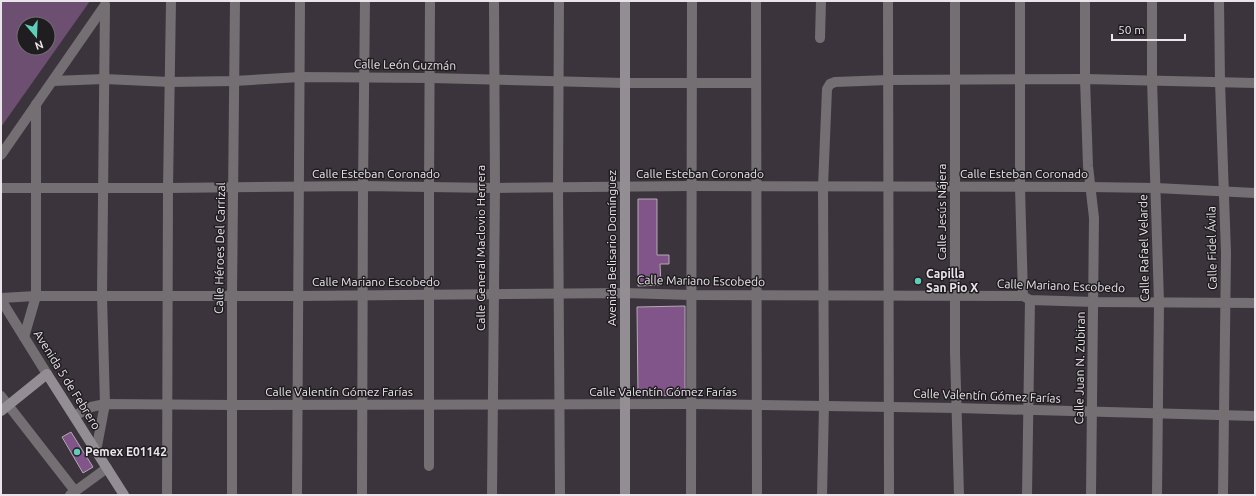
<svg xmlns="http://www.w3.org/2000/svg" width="1256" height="496" font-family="Ubuntu,sans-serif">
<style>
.green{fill:#6c4f71;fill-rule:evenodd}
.building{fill:#82558a;stroke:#b2aab4}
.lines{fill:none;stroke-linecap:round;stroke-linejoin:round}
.street{stroke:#736f73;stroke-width:10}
.secondary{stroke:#938e94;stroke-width:10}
.poi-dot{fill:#5eceb7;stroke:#201d21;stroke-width:1.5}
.labels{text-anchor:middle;stroke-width:3;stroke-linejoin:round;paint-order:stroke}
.street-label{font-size:12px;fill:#eae5ea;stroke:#201d21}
.poi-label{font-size:12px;font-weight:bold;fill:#eae5ea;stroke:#201d21;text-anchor:start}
</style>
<rect width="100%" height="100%" fill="#3b343c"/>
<path class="green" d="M 1,1 L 90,1 L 1,127 ZM 24,24 L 48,24 L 48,48 L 24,48 Z"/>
<g class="building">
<polygon points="638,199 657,199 657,255 669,255 669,264 660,264 661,285 638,286"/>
<polygon points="685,306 685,395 638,396 637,307"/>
<polygon points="71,432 93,467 83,473 62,437"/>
</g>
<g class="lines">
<g class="street">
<polyline points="559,1 558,187 560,495"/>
<polyline points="756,1 757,495"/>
<polyline points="888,1 889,495"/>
<polyline points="955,1 955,353 959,495"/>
<polyline points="1020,1 1020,187 1023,296"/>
<polyline points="1085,1 1085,79 1088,166 1094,218 1091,495"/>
<polyline points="1152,1 1152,80 1159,302 1157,495"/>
<polyline points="1219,1 1220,82 1226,253 1223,495"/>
<polyline points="820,38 821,1"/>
<polyline points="53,81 104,79 170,82 234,81 300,77 430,78 624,83 756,83"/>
<polyline points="1,155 105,5"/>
<polyline points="1,188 168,188 363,186 495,188 691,186 1090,187 1156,188 1255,193"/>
<polyline points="1,298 36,296 298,296 625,293 690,295 1023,296 1030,300 1094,302 1255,303"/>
<polyline points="1,300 47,374"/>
<polyline points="24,337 36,296 36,104"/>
<polyline points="1,396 75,491"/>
<polyline points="74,416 91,407 105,404 233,405 691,404 957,408 1255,416"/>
<polyline points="96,451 105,404 102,296 105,5"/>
<polyline points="429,466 429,187 430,1"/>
<polyline points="70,495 107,468"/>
<polyline points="167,495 168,188 171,1"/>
<polyline points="232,495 232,296 235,1"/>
<polyline points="297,495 300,1"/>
<polyline points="362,495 363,186 365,1"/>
<polyline points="492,495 495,188 494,1"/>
<polyline points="691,495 692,1"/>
<polyline points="822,495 824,405 823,187 827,89 830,84 835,82 888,80 1085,79 1255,83"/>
<polyline points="1027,495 1030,300"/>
</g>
<g class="secondary">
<polyline points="1,411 47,374 124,495"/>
<polyline points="625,495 625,1"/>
</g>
</g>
<g class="poi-dot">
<circle cx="918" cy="281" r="4"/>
<circle cx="77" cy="452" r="4"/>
</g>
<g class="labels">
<g class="street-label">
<text transform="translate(405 65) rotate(1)" y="4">Calle León Guzmán</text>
<text x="376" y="178">Calle Esteban Coronado</text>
<text x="700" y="178">Calle Esteban Coronado</text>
<text x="1024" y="178">Calle Esteban Coronado</text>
<text transform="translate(942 212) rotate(-90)" y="4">Calle Jesús Nájera</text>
<text transform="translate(220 248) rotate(-89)" y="4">Calle Héroes Del Carrizal</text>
<text transform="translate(481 248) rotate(-90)" y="4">Calle General Maclovio Herrera</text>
<text transform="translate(612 248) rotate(-90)" y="4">Avenida Belisario Domínguez</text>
<text transform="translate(1144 248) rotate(-91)" y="4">Calle Rafael Velarde</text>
<text transform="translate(1212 248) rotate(-91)" y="4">Calle Fidel Ávila</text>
<text transform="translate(701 281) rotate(1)" y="4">Calle Mariano Escobedo</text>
<text x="376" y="286">Calle Mariano Escobedo</text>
<text transform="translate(1061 286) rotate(2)" y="4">Calle Mariano Escobedo</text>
<text transform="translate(1080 368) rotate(-89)" y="4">Calle Juan N. Zubiran</text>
<text transform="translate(67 380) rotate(58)" y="4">Avenida 5 de Febrero</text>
<text x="339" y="396">Calle Valentín Gómez Farías</text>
<text x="663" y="396">Calle Valentín Gómez Farías</text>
<text transform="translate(987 396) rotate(2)" y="4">Calle Valentín Gómez Farías</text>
</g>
<g class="poi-label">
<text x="926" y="278">Capilla<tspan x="926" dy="14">San Pio X</tspan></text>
<text x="85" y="456">Pemex E01142</text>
</g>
</g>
<rect width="1256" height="496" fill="none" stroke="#eae5ea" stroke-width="4"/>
<g transform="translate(36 36) rotate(161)"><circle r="19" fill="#201d21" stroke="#716d71"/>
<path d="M0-3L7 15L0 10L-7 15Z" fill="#5eceb7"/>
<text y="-6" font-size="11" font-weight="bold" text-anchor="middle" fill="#eae5ea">N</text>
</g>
<path d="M1112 34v6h73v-6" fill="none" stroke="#eae5ea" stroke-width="2"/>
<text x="1118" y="34" font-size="12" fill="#eae5ea" stroke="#201d21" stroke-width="3" paint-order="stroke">50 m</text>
</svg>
